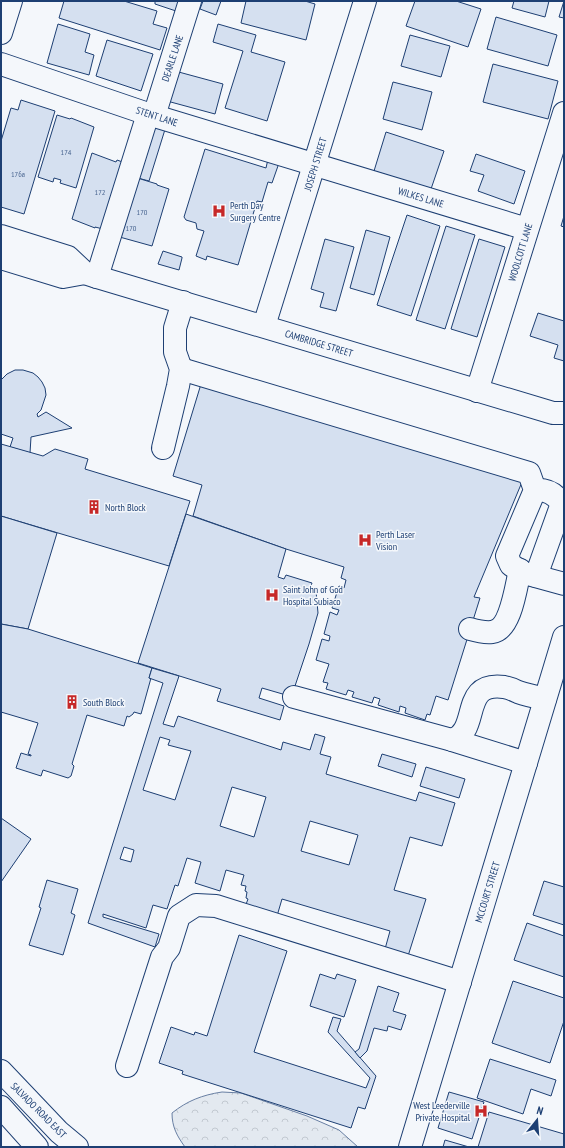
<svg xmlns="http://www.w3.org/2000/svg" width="565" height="1148" font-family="'PT Sans Narrow',sans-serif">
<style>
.forest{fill:url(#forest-crowns);stroke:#687fa3}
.building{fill:#d5e0f0;stroke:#1d3f73;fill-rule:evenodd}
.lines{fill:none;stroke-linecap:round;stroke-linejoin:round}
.minor-casing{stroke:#1d3f73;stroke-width:24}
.major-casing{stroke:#1d3f73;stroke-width:24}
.minor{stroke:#f4f7fb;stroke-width:22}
.major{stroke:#f4f7fb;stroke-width:22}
.labels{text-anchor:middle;stroke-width:3;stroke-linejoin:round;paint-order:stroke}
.number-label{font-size:8px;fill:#4b6792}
.street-label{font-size:10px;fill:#1d3f73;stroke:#f4f7fb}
.poi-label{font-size:10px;fill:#1d3f73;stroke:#f4f7fb;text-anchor:start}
</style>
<defs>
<pattern id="forest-crowns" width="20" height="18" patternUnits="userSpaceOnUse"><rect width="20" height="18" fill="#e3e9f0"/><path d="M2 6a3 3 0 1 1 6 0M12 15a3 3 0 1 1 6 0" fill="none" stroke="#c2c9d1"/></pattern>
</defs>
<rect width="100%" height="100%" fill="#f4f7fb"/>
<path class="forest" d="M 222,1092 L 241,1093 L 307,1116 L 339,1130 L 358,1147 L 185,1147 C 177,1136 172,1127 172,1113 C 187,1101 202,1095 222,1092 Z"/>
<g class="building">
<polygon points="64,1 124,1 157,11 153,24 167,28 160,50 59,18"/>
<polygon points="155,1 179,1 176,11 155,4"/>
<polygon points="203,1 221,1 216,15 200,9"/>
<polygon points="246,1 305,1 315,4 306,40 241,23"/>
<polygon points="415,1 456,1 481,9 468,47 406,26"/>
<polygon points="514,1 549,1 545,17 512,8"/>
<polygon points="564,1 564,18 559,17"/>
<polygon points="496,17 557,35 548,66 487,49"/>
<polygon points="58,24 90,34 85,52 94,55 89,75 47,63"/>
<polygon points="218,24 256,35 251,52 285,62 267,121 225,108 243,51 213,42"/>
<polygon points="410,35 450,46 441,77 401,66"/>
<polygon points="107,40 153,54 141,91 96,76"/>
<polygon points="493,64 558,81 548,119 483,102"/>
<polygon points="175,71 223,84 215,114 167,101"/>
<polygon points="393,82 432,92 422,130 383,119"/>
<polygon points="21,100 55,111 24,214 1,207 1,141 11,108 18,110"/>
<polygon points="57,115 70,119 71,118 94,127 76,188 60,183 61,180 54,178 53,182 38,177"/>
<polygon points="151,118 167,123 149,181 134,177"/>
<polygon points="386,132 444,151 431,189 374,171"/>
<polygon points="205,149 266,168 268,159 279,163 272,183 268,182 262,202 257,201 238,265 207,256 206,260 196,256 204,231 197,229 196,223 186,220 184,217"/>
<polygon points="92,153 116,162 117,160 128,164 107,230 95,227 95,228 72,219"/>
<polygon points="476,154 525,171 514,204 478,191 484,175 470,171"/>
<polygon points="134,177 157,184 157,185 169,189 152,246 116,236"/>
<polygon points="407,215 440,226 411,316 377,305"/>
<polygon points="564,216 564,227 561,226"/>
<polygon points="446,226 475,235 445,329 416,320"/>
<polygon points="366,230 390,237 374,295 350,288"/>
<polygon points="325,239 354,247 336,311 320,307 324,293 311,289"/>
<polygon points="479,239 505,247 477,337 451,329"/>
<polygon points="163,251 182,257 182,258 179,270 158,264"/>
<polygon points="538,313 564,321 564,361 554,358 558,345 530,336"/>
<polygon points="15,370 23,370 33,373 38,377 42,382 45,388 46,395 41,410 37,414 38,417 46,412 72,428 31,437 30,453 10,447 13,438 1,434 1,380 7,374"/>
<polygon points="201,384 522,482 474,597 480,598 448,700 436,696 430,715 427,714 425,720 405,713 406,708 400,706 399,712 378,705 380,699 374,697 372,703 352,697 354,692 348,690 346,695 326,689 328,683 323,682 329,664 316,660 322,639 329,641 330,636 324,634 330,612 337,615 339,610 332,608 339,586 344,588 346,580 341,578 344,567 286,549 193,516 202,485 173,476"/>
<polygon points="1,444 43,456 55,449 88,459 85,469 190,501 169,566 1,516"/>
<polygon points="186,514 286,549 278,577 284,579 286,575 312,583 310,589 316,591 318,613 309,644 293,692 286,695 262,688 259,698 284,706 280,720 217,701 221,689 138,663"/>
<polygon points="1,516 57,533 28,629 1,624"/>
<polygon points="1,624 28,629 152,668 149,678 151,678 141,714 134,712 133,714 129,717 127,716 124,726 87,715 72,764 74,766 71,776 68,778 43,770 41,776 16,768 21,753 31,756 31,755 28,754 38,723 1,712"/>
<path d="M 152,668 L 179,676 L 163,724 L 174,727 L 178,716 L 281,750 L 283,742 L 310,750 L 315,734 L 325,737 L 320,754 L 331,757 L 326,774 L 416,801 L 419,792 L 455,803 L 442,846 L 410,837 L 394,890 L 426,899 L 408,956 L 385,949 L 390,931 L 282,899 L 277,916 L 245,907 L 248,899 L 246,898 L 247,892 L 245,891 L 246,886 L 241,885 L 244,875 L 226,870 L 220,891 L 195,883 L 201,862 L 187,858 L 178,886 L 175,885 L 167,909 L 153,905 L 146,928 L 103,914 L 103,917 L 159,934 L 155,947 L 88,923 L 163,683 L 149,678 ZM 160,737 L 170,740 L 168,745 L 191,751 L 175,800 L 143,790 ZM 232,787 L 266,797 L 254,837 L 220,826 ZM 310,821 L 358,835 L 349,865 L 301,851 ZM 124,847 L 134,850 L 131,862 L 120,859 Z"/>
<polygon points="382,754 416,764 412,777 378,766"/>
<polygon points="426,767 465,779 459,798 420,786"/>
<polygon points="1,818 31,839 1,882"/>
<polygon points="47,880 78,889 71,913 75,915 63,955 29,945 41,908 39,907"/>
<polygon points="544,881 564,887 564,925 533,915"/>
<polygon points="527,923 564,936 564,977 514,960"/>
<polygon points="239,935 287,951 254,1052 366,1088 370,1078 328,1032 333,1017 341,1019 337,1031 376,1076 365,1109 358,1107 351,1128 182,1074 183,1071 159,1063 171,1027 194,1035 195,1032 207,1036"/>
<polygon points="320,974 335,979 337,974 356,980 344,1017 310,1006"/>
<polygon points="513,981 564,998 564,1021 550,1063 492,1043"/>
<polygon points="378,986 399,993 393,1011 406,1015 401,1030 388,1026 387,1031 374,1028 367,1051 360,1058 355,1052 359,1049"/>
<polygon points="490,1059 556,1080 551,1096 531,1089 523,1114 477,1098"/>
<polygon points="449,1092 484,1102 472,1139 438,1128"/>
<polygon points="489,1112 564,1134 564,1147 478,1147"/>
<polygon points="445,1140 469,1147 443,1147"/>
</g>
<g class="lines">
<defs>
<g id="minor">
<polyline points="1,33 11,1"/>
<polyline points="1,64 148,114 527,229"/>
<polyline points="154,116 190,1"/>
<polyline points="97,277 148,114"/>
<polyline points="264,326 365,1"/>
<polyline points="181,369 529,473 535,490 507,556 511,565 524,573 564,584"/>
<polyline points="477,391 564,113"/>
<polyline points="163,448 178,386 181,369 175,352 175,328 183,302"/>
<path d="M 535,490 C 546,489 554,493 561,502 L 560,509 L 536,576"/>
<path d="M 470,629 C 477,631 484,633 492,632 C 511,630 516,586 520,570"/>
<polyline points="294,697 452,740 526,763"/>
<path d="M 452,740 C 481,731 459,681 504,687 C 509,688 514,690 518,692 C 527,695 536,697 545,699"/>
<polyline points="127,1066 162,957 169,948 179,916 196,905 216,906 460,982"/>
<polyline points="410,1147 564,637"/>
</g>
<g id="major">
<polyline points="1,236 68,257 85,273 97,277 553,413 564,413"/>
<polyline points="1,258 63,277 85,273"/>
<polyline points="1,1071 59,1132 77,1147"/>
<polyline points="1,1107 37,1147"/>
</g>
</defs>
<use href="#minor" class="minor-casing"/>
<use href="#major" class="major-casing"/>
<use href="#minor" class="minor"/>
<use href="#major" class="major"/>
</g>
<defs>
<symbol id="hospital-bare" viewBox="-9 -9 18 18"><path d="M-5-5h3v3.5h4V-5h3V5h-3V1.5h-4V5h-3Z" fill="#c62828" stroke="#f4f7fb" stroke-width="2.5" paint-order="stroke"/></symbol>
<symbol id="building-bare" viewBox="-9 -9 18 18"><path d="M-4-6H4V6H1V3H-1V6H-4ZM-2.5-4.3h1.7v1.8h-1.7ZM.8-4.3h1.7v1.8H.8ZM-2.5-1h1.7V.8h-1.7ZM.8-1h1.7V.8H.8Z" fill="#c62828" stroke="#f4f7fb" stroke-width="2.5" paint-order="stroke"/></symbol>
</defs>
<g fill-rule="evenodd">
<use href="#hospital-bare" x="209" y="201" width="20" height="20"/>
<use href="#building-bare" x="84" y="497" width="20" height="20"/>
<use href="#hospital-bare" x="355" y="530" width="20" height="20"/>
<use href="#hospital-bare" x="262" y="585" width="20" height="20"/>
<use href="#building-bare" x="62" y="692" width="20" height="20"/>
<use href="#hospital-bare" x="471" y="1101" width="20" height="20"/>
</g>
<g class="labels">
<g class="number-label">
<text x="66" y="155">174</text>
<text x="18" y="177">176a</text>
<text x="100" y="195">172</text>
<text x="142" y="215">170</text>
<text x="131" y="231">170</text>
</g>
<g class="street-label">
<text transform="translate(172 58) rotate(-72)" y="4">DEARLE LANE</text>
<text transform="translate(157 116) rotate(18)" y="4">STENT LANE</text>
<text transform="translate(315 164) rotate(-73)" y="4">JOSEPH STREET</text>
<text transform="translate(421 197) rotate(17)" y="4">WILKES LANE</text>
<text transform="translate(520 252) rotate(-73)" y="4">WOOLCOTT LANE</text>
<text transform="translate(319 343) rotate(17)" y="4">CAMBRIDGE STREET</text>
<text transform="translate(487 892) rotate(-73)" y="4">MCCOURT STREET</text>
<text transform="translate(39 1110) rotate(45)" y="4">SALVADO ROAD EAST</text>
</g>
<g class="poi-label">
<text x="230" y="209">Perth Day<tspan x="230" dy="12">Surgery Centre</tspan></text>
<text x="105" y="511">North Block</text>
<text x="376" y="538">Perth Laser<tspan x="376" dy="12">Vision</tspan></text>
<text x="283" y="593">Saint John of God<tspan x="283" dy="12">Hospital Subiaco</tspan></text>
<text x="83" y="706">South Block</text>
<text x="470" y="1109" text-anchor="end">West Leederville<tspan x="470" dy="12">Private Hospital</tspan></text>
</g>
</g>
<rect width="565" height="1148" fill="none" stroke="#1d3f73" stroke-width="4"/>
<g transform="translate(537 1120) rotate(17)" stroke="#f4f7fb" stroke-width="3" paint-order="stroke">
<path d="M0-3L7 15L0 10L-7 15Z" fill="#1d3f73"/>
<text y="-6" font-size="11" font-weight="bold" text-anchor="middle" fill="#1d3f73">N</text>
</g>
</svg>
